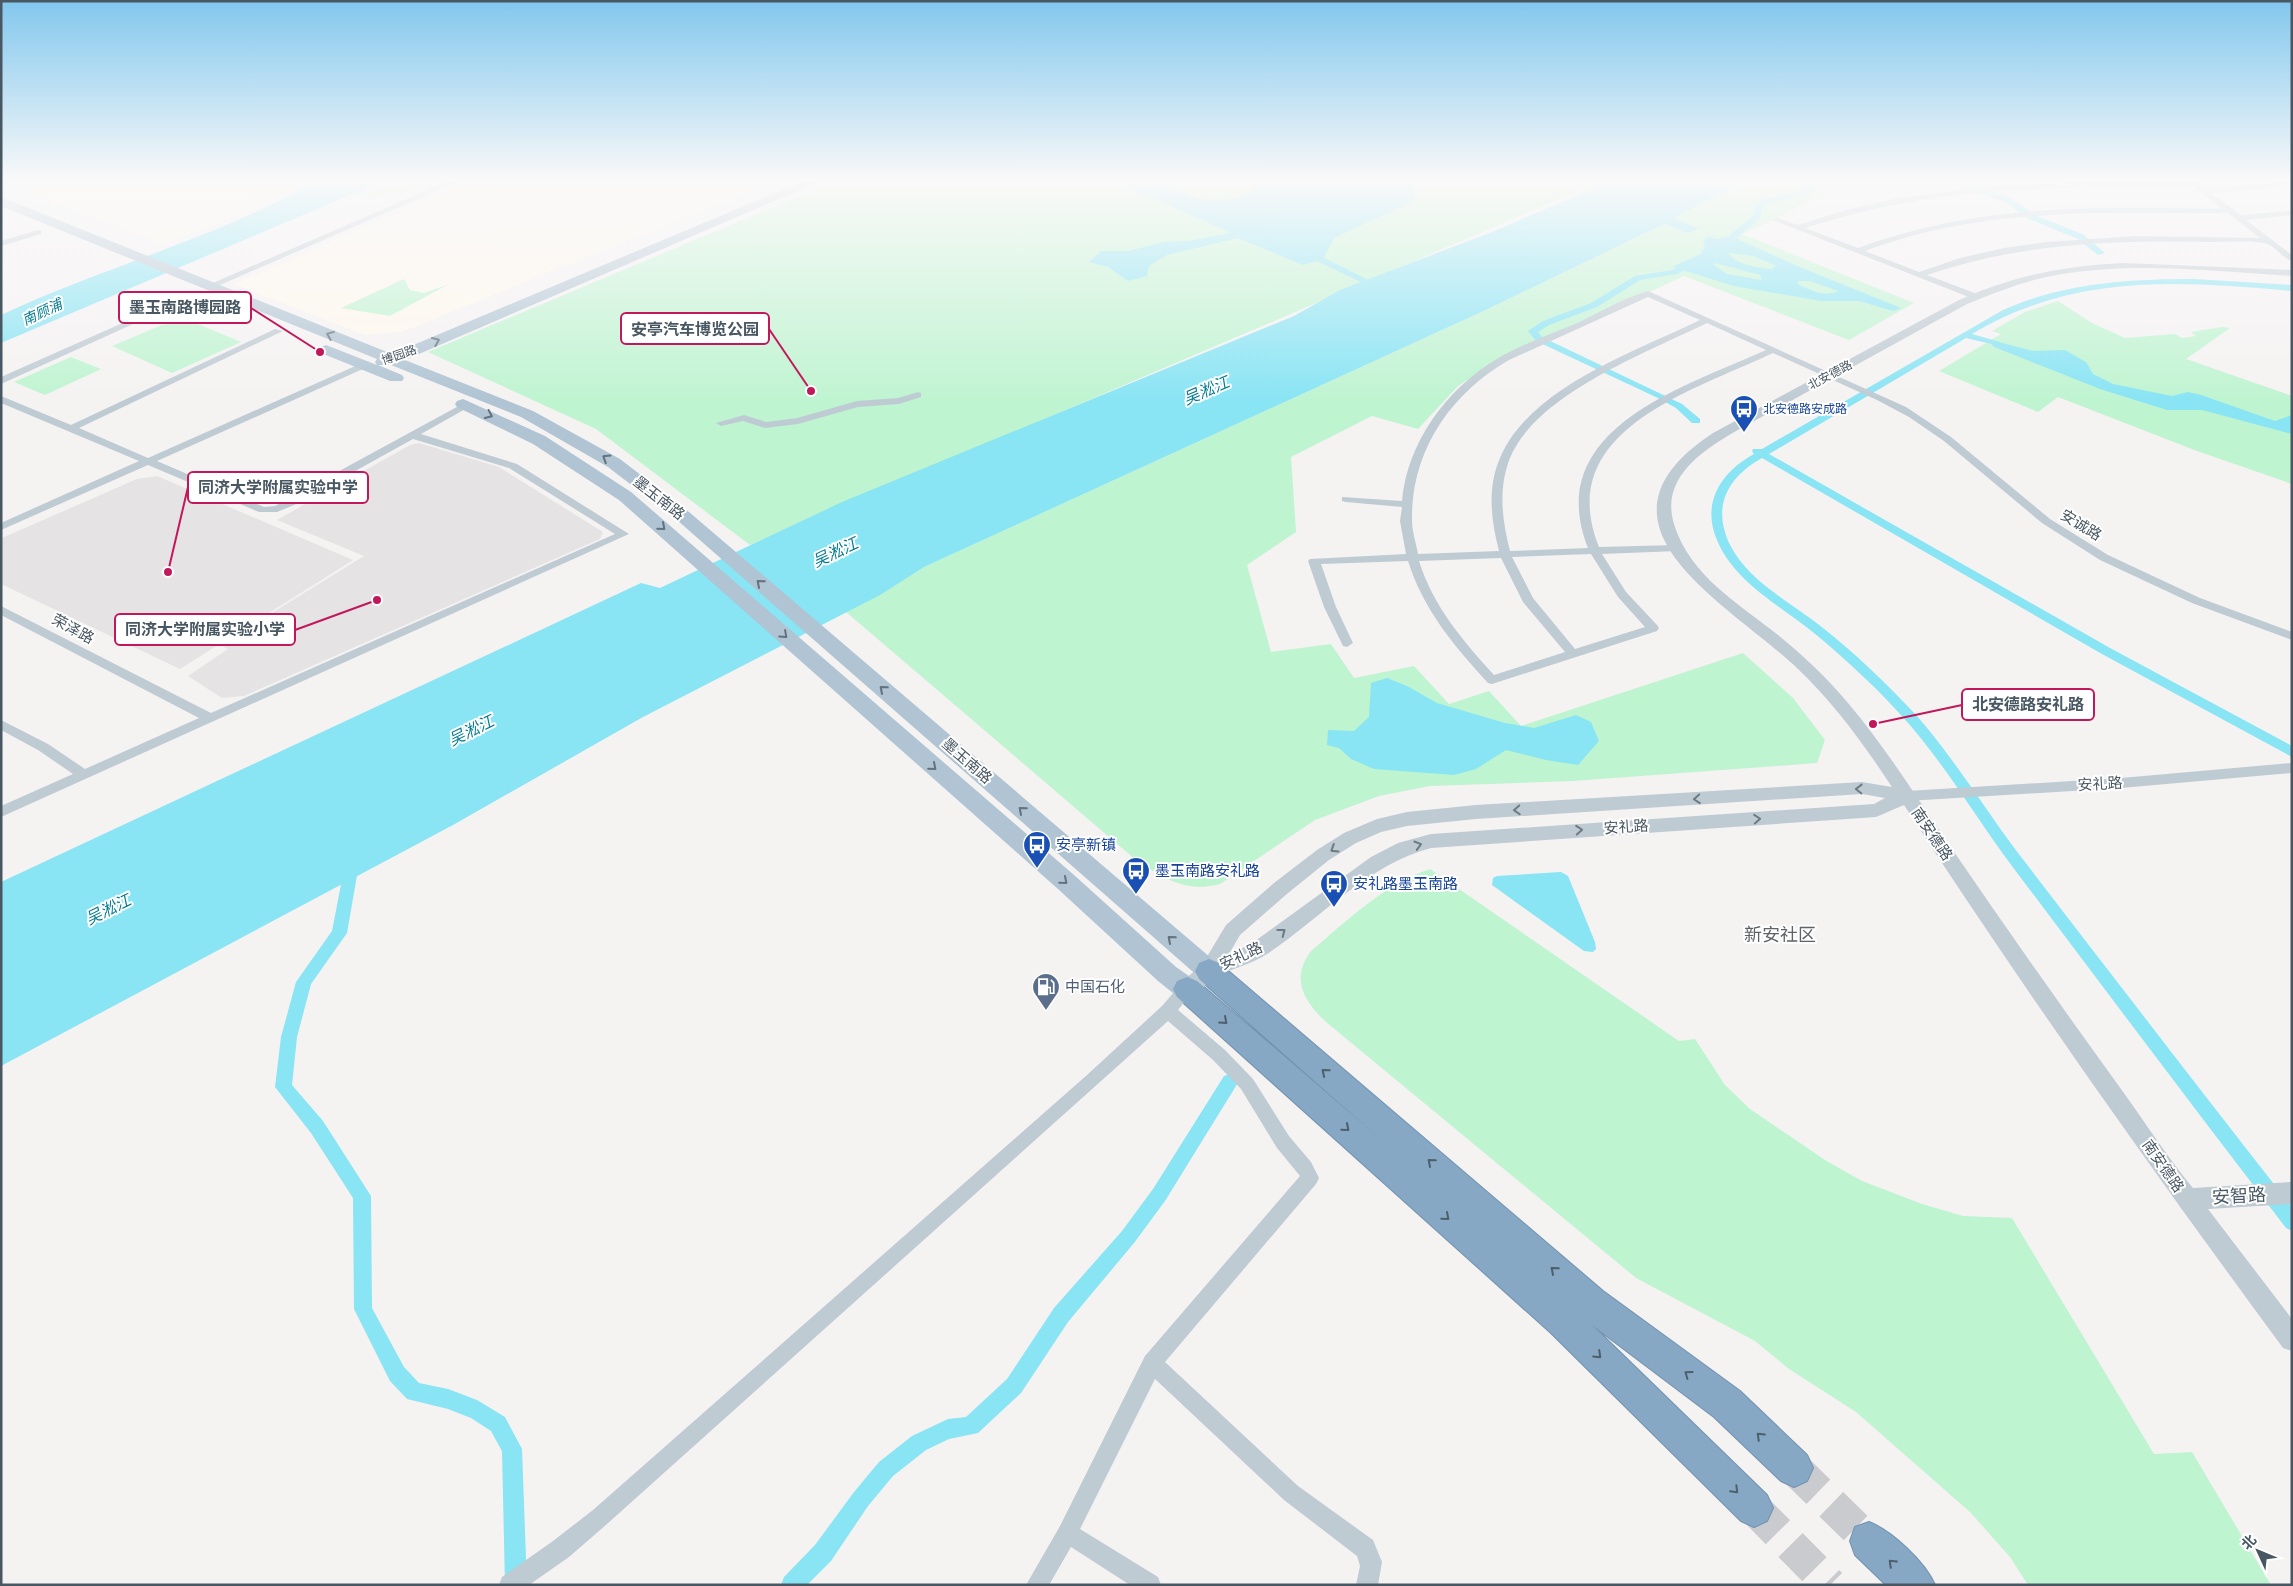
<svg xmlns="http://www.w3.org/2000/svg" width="2293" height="1586" font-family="Barlow,'Noto Sans SC',sans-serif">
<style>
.commercial{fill:#fef8ed}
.education{fill:#e6e3e4}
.green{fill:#bff4d1}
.water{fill:#89e4f4;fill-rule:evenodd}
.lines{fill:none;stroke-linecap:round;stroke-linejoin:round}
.canal{fill:#89e4f4;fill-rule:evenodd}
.motorway-tunnel{stroke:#cacbce;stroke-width:34;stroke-dasharray:34 18;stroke-linecap:butt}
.motorway-casing{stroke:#7293b0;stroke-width:2}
.minor{fill:#bfcbd3;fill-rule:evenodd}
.tertiary{fill:#bfcbd3;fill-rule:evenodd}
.primary{fill:#b0c4d3;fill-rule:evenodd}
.motorway{fill:#87a8c4;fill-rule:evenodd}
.oneway{stroke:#62727e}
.oneway2{stroke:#6c7a84}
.oneway3{stroke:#4e5f6c}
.labels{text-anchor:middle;stroke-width:4;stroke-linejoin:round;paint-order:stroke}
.far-street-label{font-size:12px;fill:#485762;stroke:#fff}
.far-transit-label{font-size:12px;fill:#164399;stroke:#fff;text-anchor:start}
.far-water-label{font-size:14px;font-style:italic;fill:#047c92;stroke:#fff}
.street-label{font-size:15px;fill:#485762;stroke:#fff}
.transit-label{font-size:15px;fill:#164399;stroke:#fff;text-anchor:start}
.service-label{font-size:15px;fill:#4e5e75;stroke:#fff;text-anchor:start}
.water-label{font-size:16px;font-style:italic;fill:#047c92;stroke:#fff}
.quarter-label{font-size:18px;fill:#5e6368;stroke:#fff}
.near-street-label{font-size:18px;fill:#485762;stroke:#fff}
.leader{fill:none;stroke:#c2185b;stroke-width:2}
.callout-dot{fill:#c2185b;stroke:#fff;stroke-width:2}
.callout{fill:#fff;stroke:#c2185b;stroke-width:2}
.callout-label{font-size:16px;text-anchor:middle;font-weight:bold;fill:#485762}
</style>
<rect width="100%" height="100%" fill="#f5f2f2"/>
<g class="commercial">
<polygon points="7,179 318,179 254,210 164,244 32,194"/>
<polygon points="474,179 780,179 402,332 365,335 233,284"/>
</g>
<g class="education">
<polygon points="419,443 499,467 603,532 600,539 244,696 222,698 188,676 228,649 220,645 364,556 277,520 410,445"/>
<polygon points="157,476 353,560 180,669 1,584 2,538 137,479"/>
</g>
<g class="green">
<polygon points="396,179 438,179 406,193 393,192 355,197"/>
<polygon points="840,179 1606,179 750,545 596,429 428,352"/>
<path d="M 1749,179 L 1867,179 L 1836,186 L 1776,219 L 1742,234 L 1914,303 L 1849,340 L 1684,276 L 1488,367 L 1458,386 L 1418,429 L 1372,416 L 1291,457 L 1296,532 L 1247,565 L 1271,652 L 1331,644 L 1354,678 L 1414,666 L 1449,704 L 1489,691 L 1521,726 L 1743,653 L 1793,698 L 1825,740 L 1817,763 L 1573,781 L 1430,786 L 1379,796 L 1315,820 L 1220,884 C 1186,893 1165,879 1136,860 L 846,612 L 924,567 L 1490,308 L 1664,224 L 1688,233 L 1698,230 L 1673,218 Z"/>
<polygon points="1934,179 1970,179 1976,187 1952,188"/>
<polygon points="404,279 410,290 424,293 449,284 390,316 341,308"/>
<polygon points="2058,301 2092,323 2125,338 2175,334 2182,338 2196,336 2191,332 2222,327 2230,328 2186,359 2292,396 2292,484 2197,451 2058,397 2038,412 1939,371 2001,334 1992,331 2025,312"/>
<polygon points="181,317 241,342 172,373 112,346"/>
<polygon points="71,357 101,369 45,395 14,382"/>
<path d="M 1430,869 L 1679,1041 L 1695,1039 L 1725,1085 L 1750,1109 L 1825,1160 L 1862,1181 L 1922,1204 L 1963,1216 L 2012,1218 L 2154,1454 L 2192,1452 L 2271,1585 L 2028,1585 L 2010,1557 L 1970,1512 L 1856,1412 L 1789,1369 L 1755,1341 L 1636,1278 L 1326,1022 C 1304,1001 1290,979 1311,951 C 1348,920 1383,885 1430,869 Z"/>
</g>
<g class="water">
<path d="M 323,179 L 388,179 L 1,343 L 1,315 C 60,287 121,267 181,243 C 230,225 277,203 323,179 Z"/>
<polygon points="1111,179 1148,179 1203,200 1228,200 1246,195 1265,179 1412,179 1414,201 1334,238 1323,259 1303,265 1238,238 1167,255 1149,266 1147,276 1128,281 1108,267 1089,262 1101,251 1128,251 1164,242 1188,241 1231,233"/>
<polygon points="1616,179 1749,179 1674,218 1699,229 1688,233 1664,224 1490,308 924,567 880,595 643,717 453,825 1,1066 1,882 641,583 660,588 842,502 1294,316 1340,290 1492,232"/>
<path d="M 1731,236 L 1795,265 L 1901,308 L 1893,311 L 1859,301 L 1821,301 L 1734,286 L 1672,267 L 1701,254 L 1705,246 L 1703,240 L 1709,237 L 1717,239 ZM 1728,253 L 1754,256 L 1776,266 L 1772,269 C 1758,268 1736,265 1728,253 ZM 1715,263 L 1760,275 L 1762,280 L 1727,274 L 1714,265 ZM 1797,281 L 1810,281 L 1838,291 C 1826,298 1811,290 1799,285 Z"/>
<polygon points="1995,341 2033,351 2065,350 2086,362 2093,374 2113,384 2172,396 2188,392 2201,395 2275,421 2292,415 2292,434 2202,410 2167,410 2100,389 1994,347 1991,344"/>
<polygon points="1387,678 1407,686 1437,703 1505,723 1534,728 1576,715 1591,722 1599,741 1578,765 1546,760 1506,750 1476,769 1454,775 1374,769 1351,759 1339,748 1327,745 1328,730 1354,731 1369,717 1371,683"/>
<polygon points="1561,872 1568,876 1595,942 1596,949 1593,952 1584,951 1492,885 1493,878 1497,876"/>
</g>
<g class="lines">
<g class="canal">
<polygon points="1822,179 1832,179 1807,194 1763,205 1760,219 1720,251 1713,249 1753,216 1756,202 1801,190"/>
<polygon points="1948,179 1958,179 2011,198 2035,215 2084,235 2105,253 2098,255 2078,239 2029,219 2005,202 1962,188"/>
<polygon points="1304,251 1310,251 1387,289 1380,291 1304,255"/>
<polygon points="1694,260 1701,262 1677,274 1640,280 1597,307 1549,325 1538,332 1542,337 1682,404 1700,419 1700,423 1692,423 1676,408 1658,398 1536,341 1528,331 1543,321 1591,303 1635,276 1672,270"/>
<path d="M 2194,279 L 2292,285 L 2292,291 C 2178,281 2074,273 1972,334 L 2000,342 L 2000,346 L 1966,338 L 1769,454 L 2110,648 L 2292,746 L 2292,757 L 2102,654 L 1762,458 C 1728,477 1712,506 1729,543 C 1748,582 1791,602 1823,628 C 1856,654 1887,684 1916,715 C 1954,758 1984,808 2018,853 C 2109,971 2200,1090 2292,1207 L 2292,1231 L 2286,1228 C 2194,1108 2103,987 2012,866 C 1977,819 1947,768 1909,724 C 1880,691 1848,661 1814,633 C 1780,605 1735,583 1717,540 C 1701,503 1721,472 1754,454 L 1752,451 L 1753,449 L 1762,449 L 2003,310 C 2063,283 2129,279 2194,279 Z"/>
<polygon points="352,858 357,860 359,864 347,933 311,984 297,1037 292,1085 323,1121 371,1196 372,1308 404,1367 419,1383 448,1389 477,1400 505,1417 522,1449 527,1585 505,1585 502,1451 491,1431 471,1418 448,1409 407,1399 390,1381 354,1309 353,1198 311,1133 275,1087 281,1037 296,982 332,931 345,864 347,860"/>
<polygon points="1230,1074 1236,1076 1238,1081 1236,1086 1165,1201 1134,1243 1068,1322 1021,1393 978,1433 949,1439 926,1450 893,1476 868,1506 831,1561 807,1585 781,1585 784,1577 815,1545 854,1492 879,1462 912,1436 948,1419 966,1417 1007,1379 1054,1308 1122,1231 1153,1189 1224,1076"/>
</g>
<g class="motorway-tunnel">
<polyline points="1794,1468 1869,1541"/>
<polyline points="1754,1508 1830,1585"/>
</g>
<defs>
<g id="motorway">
<polygon points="1209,959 1219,963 1603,1291 1740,1391 1807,1455 1813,1468 1807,1481 1794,1487 1781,1481 1714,1417 1592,1325 1767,1495 1773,1508 1767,1521 1754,1527 1741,1521 1551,1333 1177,997 1173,989 1177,981 1187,977 1197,981 1379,1138 1199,979 1195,971 1199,963"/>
<path d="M 1869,1522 C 1892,1531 1925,1562 1935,1585 L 1886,1585 L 1855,1555 L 1850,1541 L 1855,1527 Z"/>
</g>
</defs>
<use href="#motorway" class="motorway-casing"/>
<g class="minor">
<polygon points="453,179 464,179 213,288 206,286"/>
<path d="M 2187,179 L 2194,179 L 2206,188 L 2292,182 L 2292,186 L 2211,193 L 2241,215 L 2292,211 L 2292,215 L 2246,220 L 2292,255 L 2292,261 C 2282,258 2276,247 2267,244 C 2258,240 2222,242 2210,242 C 2112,240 2021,243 1927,275 L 1977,294 L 1977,298 L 1974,299 L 1773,220 L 1777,218 L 1798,225 L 1842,211 L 1894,199 L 1993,186 L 2094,182 L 2189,183 ZM 2195,187 L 2222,209 C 2094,207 1980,203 1858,248 L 1805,228 C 1936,185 2058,186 2195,187 ZM 2089,213 L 2228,213 L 2260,238 L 2136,236 L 2047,242 L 2004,248 L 1960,258 L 1919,272 L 1865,251 C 1940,223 2010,216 2089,213 Z"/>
<polygon points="38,230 41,230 41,234 1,246 1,241"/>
<path d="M 1648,291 L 1906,407 L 1951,437 L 2050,519 L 2108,555 L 2200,598 L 2292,632 L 2292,640 L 2192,603 L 2100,560 L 2042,523 L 1944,441 L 1909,417 L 1877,400 L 1773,353 C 1693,391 1552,430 1599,547 L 1677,545 L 1683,548 L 1677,551 L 1602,554 L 1626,592 L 1657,625 L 1659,628 L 1657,631 L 1492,684 L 1488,683 C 1454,646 1423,609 1408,561 L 1321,564 L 1336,607 L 1353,643 L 1347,647 L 1343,646 L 1324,607 L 1308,561 L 1310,559 L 1406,554 L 1400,521 L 1402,507 L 1346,502 L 1342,501 L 1342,497 L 1402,501 C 1407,443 1446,390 1495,360 C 1520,345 1548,335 1575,324 C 1599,313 1623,298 1648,291 ZM 1648,297 L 1700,320 C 1636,351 1529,388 1500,458 C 1487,488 1491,520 1499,551 L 1418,554 C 1416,543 1412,531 1412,520 C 1411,451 1450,394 1509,360 ZM 1707,323 L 1766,350 C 1684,387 1541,429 1588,548 L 1510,551 C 1502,520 1498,488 1510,458 C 1536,394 1648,352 1707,323 ZM 1591,554 L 1618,597 L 1645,627 L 1575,649 L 1533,598 L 1512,557 ZM 1501,558 L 1523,602 L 1565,652 L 1494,675 C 1463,641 1433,606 1419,561 Z"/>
<polygon points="190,293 197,295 1,384 1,377"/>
<polygon points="275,329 283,331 79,428 148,458 362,363 365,364 365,368 157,461 264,507 275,506 466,402 471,405 469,407 421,434 517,464 629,534 1,817 1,806 73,774 38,750 1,730 1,720 48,744 85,769 199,718 1,615 1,606 211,713 615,534 509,468 413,439 294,505 277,512 259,512 148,465 1,530 1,523 139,461 1,403 1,396 71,425"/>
<polygon points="918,392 921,393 921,397 899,404 858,407 798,424 765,428 743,421 721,426 716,423 744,415 766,422 797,418 857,401 898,398"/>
<polygon points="2292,763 2292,773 2121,788 1907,801 1900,796 1907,791 2121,778"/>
<polygon points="1187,982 1193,984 1195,989 1178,1010 1225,1050 1253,1079 1289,1136 1311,1162 1319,1178 1316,1184 1165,1362 1298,1486 1373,1540 1382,1562 1378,1585 1356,1585 1360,1566 1357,1556 1284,1500 1155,1379 1080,1529 1158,1577 1161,1585 1130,1585 1071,1547 1049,1585 1026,1585 1060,1526 1145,1356 1300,1176 1277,1148 1241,1089 1213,1060 1168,1021 607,1524 569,1557 529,1585 499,1585 502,1577 553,1541 593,1510 1087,1075 1162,1006 1181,984"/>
</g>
<path class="tertiary" d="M 2124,263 L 2292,270 L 2292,276 C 2210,271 2123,260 2042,278 C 2016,284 1992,294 1967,304 L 1736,431 C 1702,451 1660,478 1674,524 C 1690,576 1738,603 1778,635 C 1804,656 1827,678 1848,703 C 1886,748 1917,798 1950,846 C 2006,928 2063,1009 2121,1089 C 2145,1122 2167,1157 2193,1188 L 2292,1182 L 2292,1204 L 2208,1209 L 2292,1319 L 2292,1351 L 2283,1348 C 2152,1170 2024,990 1904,805 L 1876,817 L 1431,848 C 1367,865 1320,919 1267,954 C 1252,964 1233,968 1218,976 C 1204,983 1197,1001 1180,995 L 1177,989 L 1180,983 L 1202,965 L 1226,925 L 1274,883 L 1317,850 L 1344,833 L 1377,819 L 1407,812 L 1476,805 L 1862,782 L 1892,787 C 1864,745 1835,704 1798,669 C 1730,604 1573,525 1713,433 L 1959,300 C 2017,275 2062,266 2124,263 ZM 1862,794 L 1885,798 L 1874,804 L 1431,834 L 1398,843 L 1371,857 L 1251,944 L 1229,954 L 1240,935 L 1288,893 L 1329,860 L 1356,843 L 1381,832 L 1407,826 L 1476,819 Z"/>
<g class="primary">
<polygon points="808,179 825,179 405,360 533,411 620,459 689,512 1218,964 1222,971 1218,978 1209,982 1200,978 677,520 608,467 521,417 391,365 378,365 402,375 404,378 402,381 390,381 321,353 318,350 321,347 326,345 377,365 375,362 377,359 1,206 1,197 392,354"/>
<polygon points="463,399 545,436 631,492 1074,875 1176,967 1196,981 1200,989 1196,997 1187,1000 1178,997 1158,981 1058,889 619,500 533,444 457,407 455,404 457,401"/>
</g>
<use href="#motorway" class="motorway"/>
</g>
<defs><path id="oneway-chevron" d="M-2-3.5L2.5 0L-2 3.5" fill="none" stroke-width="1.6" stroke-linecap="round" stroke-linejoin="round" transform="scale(1.25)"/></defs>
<g class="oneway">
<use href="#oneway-chevron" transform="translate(330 335) rotate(-158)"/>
<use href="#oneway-chevron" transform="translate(436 341) rotate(-23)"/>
<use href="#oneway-chevron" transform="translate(489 415) rotate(25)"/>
<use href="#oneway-chevron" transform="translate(606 458) rotate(-148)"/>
<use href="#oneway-chevron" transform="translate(662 527) rotate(41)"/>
<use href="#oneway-chevron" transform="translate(760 583) rotate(-139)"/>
<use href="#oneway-chevron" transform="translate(784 635) rotate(42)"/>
<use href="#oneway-chevron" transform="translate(883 689) rotate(-139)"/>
<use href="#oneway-chevron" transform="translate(933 767) rotate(41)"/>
<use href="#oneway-chevron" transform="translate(1022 810) rotate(-139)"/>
<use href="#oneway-chevron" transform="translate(1064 881) rotate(41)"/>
<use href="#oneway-chevron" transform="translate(1171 939) rotate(-139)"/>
</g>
<g class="oneway2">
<use href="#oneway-chevron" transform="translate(1859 789) rotate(-179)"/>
<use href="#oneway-chevron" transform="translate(1697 799) rotate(176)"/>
<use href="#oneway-chevron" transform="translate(1517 810) rotate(177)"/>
<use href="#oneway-chevron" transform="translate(1757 819) rotate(-4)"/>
<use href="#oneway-chevron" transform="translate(1579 830) rotate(-4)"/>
<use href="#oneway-chevron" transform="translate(1418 845) rotate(-16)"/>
<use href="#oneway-chevron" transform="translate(1334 849) rotate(148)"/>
<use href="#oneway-chevron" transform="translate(1282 932) rotate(-37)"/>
</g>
<g class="oneway3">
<use href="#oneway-chevron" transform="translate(1224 1021) rotate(42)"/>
<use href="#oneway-chevron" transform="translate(1325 1072) rotate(-140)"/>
<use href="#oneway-chevron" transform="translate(1346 1128) rotate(41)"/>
<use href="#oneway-chevron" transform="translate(1431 1162) rotate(-139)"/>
<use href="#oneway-chevron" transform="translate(1446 1217) rotate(41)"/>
<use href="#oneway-chevron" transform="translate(1554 1270) rotate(-139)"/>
<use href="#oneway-chevron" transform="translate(1598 1355) rotate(44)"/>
<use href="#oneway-chevron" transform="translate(1688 1374) rotate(-144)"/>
<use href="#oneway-chevron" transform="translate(1760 1436) rotate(-136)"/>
<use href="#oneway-chevron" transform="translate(1735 1490) rotate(45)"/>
<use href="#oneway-chevron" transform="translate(1892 1563) rotate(-136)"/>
</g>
<linearGradient id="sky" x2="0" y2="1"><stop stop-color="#82c7ed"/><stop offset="0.45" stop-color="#faf9f9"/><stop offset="1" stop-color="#faf9f9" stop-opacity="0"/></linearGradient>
<rect width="2293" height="401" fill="url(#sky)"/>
<defs>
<symbol id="bus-pin" viewBox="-11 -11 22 30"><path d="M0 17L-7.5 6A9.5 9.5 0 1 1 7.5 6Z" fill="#1a4fb4" stroke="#fff"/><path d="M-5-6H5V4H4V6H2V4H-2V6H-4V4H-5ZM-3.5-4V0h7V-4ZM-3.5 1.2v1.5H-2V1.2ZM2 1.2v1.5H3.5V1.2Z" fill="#fff"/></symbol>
<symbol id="fuel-pin" viewBox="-11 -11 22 30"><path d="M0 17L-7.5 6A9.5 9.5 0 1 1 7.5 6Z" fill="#5c6f8a" stroke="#fff"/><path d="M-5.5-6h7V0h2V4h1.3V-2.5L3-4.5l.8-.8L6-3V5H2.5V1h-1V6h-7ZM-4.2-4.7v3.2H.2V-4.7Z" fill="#fff"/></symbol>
</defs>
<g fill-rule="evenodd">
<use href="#bus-pin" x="1728" y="393" width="32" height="43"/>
<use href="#bus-pin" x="1021" y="829" width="32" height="43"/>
<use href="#bus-pin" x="1120" y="855" width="32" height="43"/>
<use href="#bus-pin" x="1318" y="868" width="32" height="43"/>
<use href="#fuel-pin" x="1030" y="971" width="32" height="43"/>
</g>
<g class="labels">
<g class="far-street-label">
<text transform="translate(399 355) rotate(-19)" y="4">博园路</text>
<text transform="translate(1830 375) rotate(-28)" y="4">北安德路</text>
</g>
<g class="far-transit-label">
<text x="1763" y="413">北安德路安成路</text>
</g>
<g class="far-water-label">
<text transform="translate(42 312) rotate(-25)" y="5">南顾浦</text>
</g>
<g class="street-label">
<text transform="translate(659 498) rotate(38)" y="5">墨玉南路</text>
<text transform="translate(2081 525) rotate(31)" y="5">安诚路</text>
<text transform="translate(73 629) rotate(28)" y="5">荣泽路</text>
<text transform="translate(967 761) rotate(41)" y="5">墨玉南路</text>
<text transform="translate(2100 784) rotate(-3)" y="5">安礼路</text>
<text transform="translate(1626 827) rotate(-4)" y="5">安礼路</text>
<text transform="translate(1932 834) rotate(56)" y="5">南安德路</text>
<text transform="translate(1241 956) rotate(-25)" y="5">安礼路</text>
<text transform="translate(2163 1166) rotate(55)" y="5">南安德路</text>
</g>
<g class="transit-label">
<text x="1056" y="850">安亭新镇</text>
<text x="1155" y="876">墨玉南路安礼路</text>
<text x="1353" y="889">安礼路墨玉南路</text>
</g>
<g class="service-label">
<text x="1065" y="992">中国石化</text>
</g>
<g class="water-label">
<text transform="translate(1206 390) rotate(-23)" y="6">吴淞江</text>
<text transform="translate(835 552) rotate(-25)" y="6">吴淞江</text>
<text transform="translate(471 730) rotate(-26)" y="6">吴淞江</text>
<text transform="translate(108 909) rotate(-26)" y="6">吴淞江</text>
</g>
<g class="quarter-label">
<text x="1780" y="941">新安社区</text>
</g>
<g class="near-street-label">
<text transform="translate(2239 1196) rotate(-3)" y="6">安智路</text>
</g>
</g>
<path class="leader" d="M320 352L251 308M811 391L769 329M168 572L188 487M377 600L295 630M1873 724L1962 705"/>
<g class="callout-dot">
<circle cx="320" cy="352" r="5"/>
<circle cx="811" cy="391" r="5"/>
<circle cx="168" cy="572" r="5"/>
<circle cx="377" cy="600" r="5"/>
<circle cx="1873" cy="724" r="5"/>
</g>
<g class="callout">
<rect x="119" y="292" width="132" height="31" rx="5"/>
<rect x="621" y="313" width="148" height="31" rx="5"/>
<rect x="188" y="472" width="180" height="31" rx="5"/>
<rect x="115" y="614" width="180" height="31" rx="5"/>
<rect x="1962" y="689" width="132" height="31" rx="5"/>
</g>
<g class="callout-label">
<text x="185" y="313">墨玉南路博园路</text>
<text x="695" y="335">安亭汽车博览公园</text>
<text x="278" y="493">同济大学附属实验中学</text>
<text x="205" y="635">同济大学附属实验小学</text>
<text x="2028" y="710">北安德路安礼路</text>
</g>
<rect width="2293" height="1586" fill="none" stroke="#485762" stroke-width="5"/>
<g transform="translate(2258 1551) rotate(314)" stroke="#ffffff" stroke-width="4" paint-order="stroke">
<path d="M0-4L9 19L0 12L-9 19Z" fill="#485762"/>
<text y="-8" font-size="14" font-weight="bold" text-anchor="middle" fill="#485762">北</text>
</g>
</svg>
